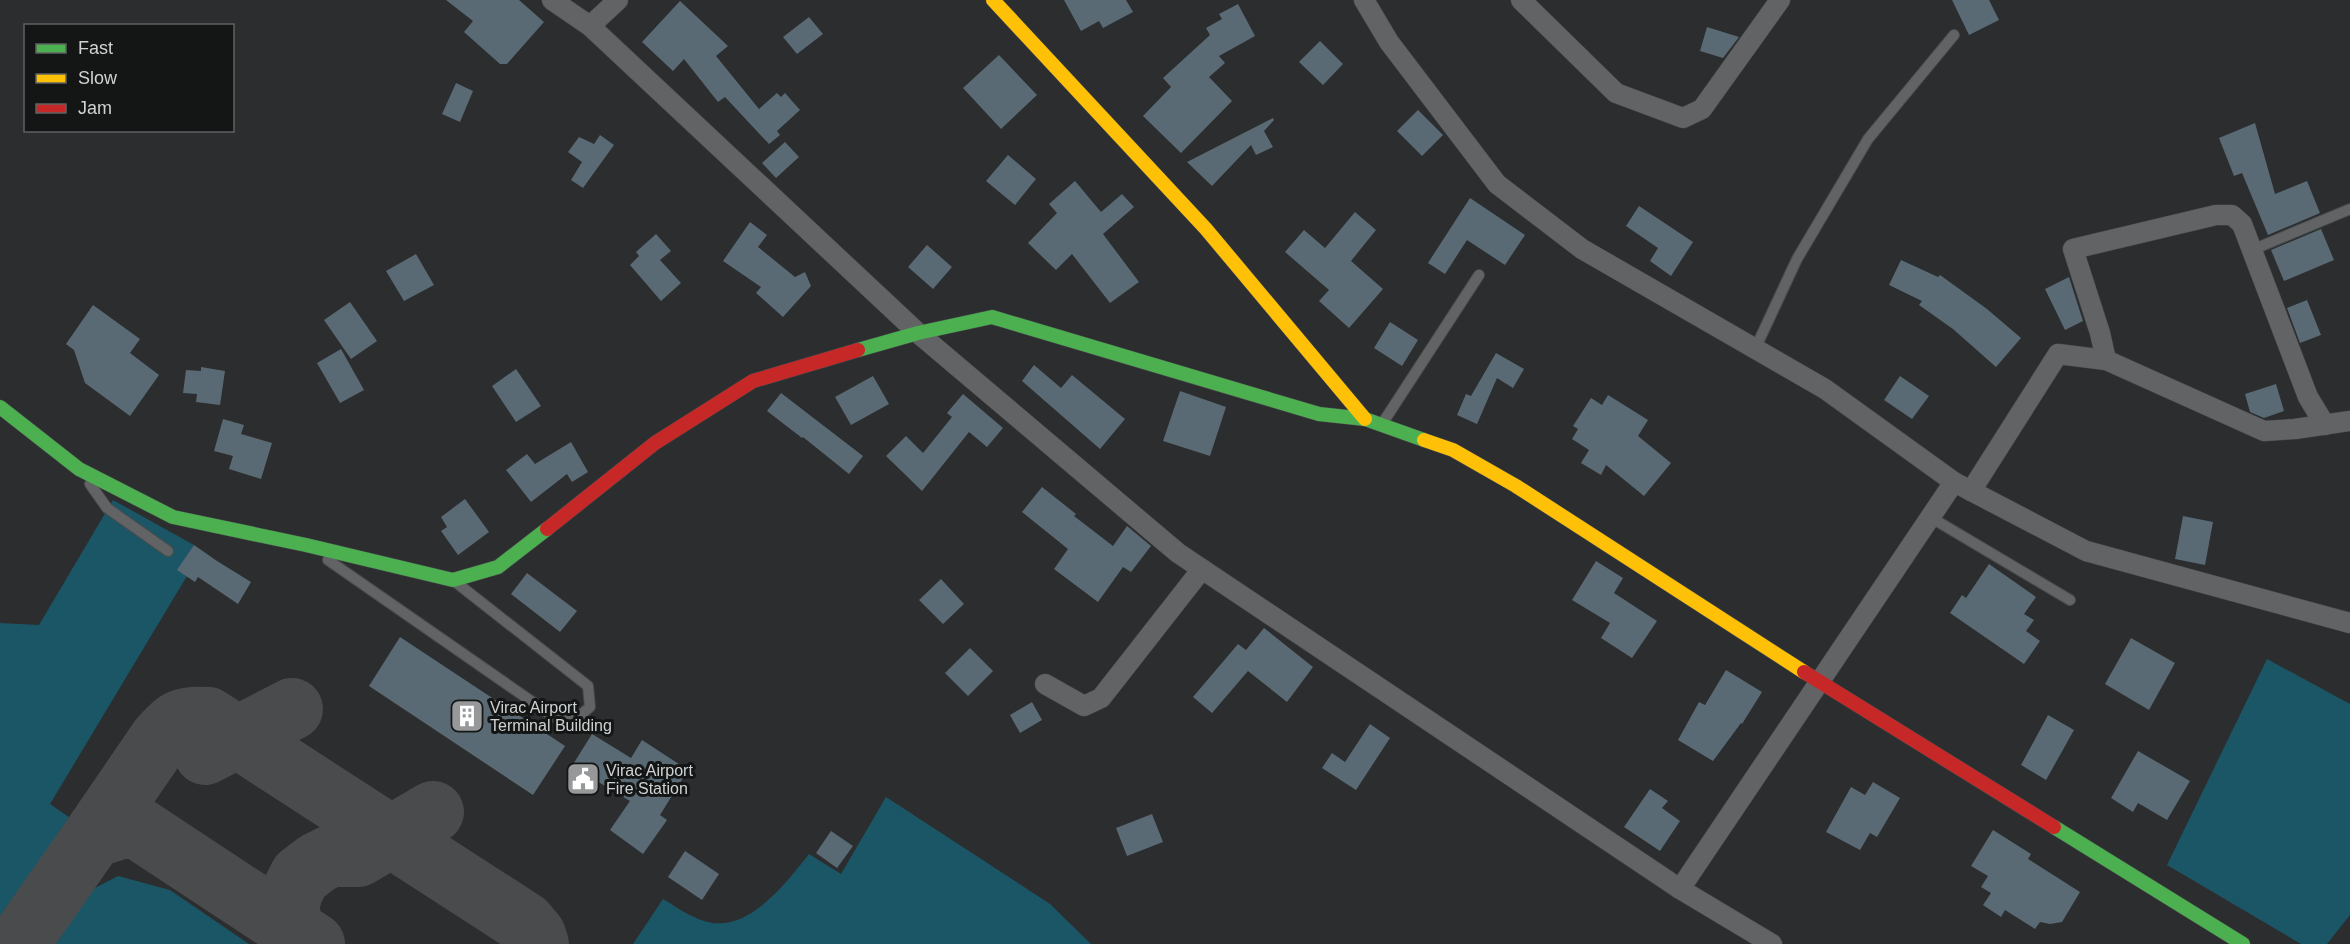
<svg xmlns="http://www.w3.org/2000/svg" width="2350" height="944" font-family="Helvetica,sans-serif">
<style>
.green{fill:#1b5667}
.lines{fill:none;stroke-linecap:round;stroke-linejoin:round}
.taxiway{stroke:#4a4b4c;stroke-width:62}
.building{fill:#5a6a74}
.lane-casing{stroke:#484b4c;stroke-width:12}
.street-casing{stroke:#484b4c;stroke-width:21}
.fast-casing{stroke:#484b4c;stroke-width:15}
.slow-casing{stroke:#484b4c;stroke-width:15}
.jam-casing{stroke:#484b4c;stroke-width:15}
.lane{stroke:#616364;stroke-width:10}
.street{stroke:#616364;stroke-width:20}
.fast{stroke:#4caf50;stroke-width:14}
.slow{stroke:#ffc107;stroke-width:14}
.jam{stroke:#c62828;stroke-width:14}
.labels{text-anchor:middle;stroke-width:6;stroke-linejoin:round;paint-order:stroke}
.poi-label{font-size:16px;fill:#cfd2d3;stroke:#141616;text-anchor:start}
</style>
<rect width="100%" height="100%" fill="#2b2d2e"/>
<g class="green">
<polygon points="113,500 194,545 178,570 187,576 50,804 76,822 0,927 0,623 39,625"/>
<polygon points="2267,659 2350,704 2350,915 2327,944 2301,944 2167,865"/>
<path d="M 886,797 L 1050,904 L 1091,944 L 633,944 L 663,899 C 676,907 689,916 704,921 C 747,935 786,883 809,854 L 841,874 Z"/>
<polygon points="118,876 170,890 249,944 47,944 67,914 91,890"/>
</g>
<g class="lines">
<g class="taxiway">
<polyline points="205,754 292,709"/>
<path d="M 93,837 L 160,739 C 177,720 182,716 208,718 L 525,923 L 535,935 L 538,944"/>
<polyline points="293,931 288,907 292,892 300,876 317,863 331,856 358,856 433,812"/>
<polyline points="18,944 93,837 121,828 138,828 314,944"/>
</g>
</g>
<g class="building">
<polygon points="446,0 519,0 544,22 507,64 500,64 464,32 473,21"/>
<polygon points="1064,0 1126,0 1133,12 1103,28 1099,21 1081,31"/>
<polygon points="1952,0 1989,0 1999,20 1969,35"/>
<polygon points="680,1 728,46 716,56 759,109 777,93 781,97 785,93 800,110 777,131 780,135 769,144 725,97 718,102 684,59 673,71 642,42"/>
<polygon points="1238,4 1255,36 1219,56 1225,63 1209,77 1232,101 1181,153 1143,116 1171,87 1163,78 1210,35 1206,28 1222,19 1219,14"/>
<polygon points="809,17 823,34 797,54 783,37"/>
<polygon points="1707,27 1739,37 1723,58 1700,51"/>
<polygon points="1320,41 1343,64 1323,85 1299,62"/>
<polygon points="999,55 1037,95 1001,129 963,88"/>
<polygon points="456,83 473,91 460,122 442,114"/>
<polygon points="1418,110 1443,135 1422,156 1397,131"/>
<polygon points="1273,118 1274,120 1264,131 1273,147 1256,155 1251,145 1212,186 1187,162"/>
<polygon points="2255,123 2275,194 2307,181 2320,213 2268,235 2242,173 2234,176 2219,138"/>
<polygon points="600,135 614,145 583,188 571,180 582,162 568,152 579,137 594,144"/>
<polygon points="785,142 799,157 776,178 762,163"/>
<polygon points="1008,155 1036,179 1015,205 986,181"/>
<polygon points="1075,181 1101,212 1122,194 1134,207 1103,234 1139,282 1110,303 1072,254 1056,270 1028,243 1057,213 1049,204"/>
<polygon points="1470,198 1525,235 1505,265 1467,240 1445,274 1428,263"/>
<polygon points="1639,206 1693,242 1671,276 1650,261 1658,248 1626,226"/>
<polygon points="1355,212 1376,230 1351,261 1383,289 1349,328 1319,301 1329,290 1285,252 1304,230 1325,248"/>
<polygon points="750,222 767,235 758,247 795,277 805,272 811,286 783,317 756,293 761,287 723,261"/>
<polygon points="2321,229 2334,260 2284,281 2271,250"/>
<polygon points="656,234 671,251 660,260 681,283 661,301 630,265 639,256 636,252"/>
<polygon points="927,245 952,267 933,289 908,267"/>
<polygon points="416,254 434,285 404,301 386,271"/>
<polygon points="1901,260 1938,277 1940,275 1987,309 2021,338 1996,367 1953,329 1919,305 1922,301 1889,285"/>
<polygon points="2069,277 2083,321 2065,330 2045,289"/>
<polygon points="2307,300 2321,335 2300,343 2287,308"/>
<polygon points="350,302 377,341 351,359 324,320"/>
<polygon points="93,305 140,339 130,353 159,375 130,416 85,383 74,350 66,344"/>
<polygon points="1390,322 1418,340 1402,366 1374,348"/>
<polygon points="341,349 364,390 340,403 317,363"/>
<polygon points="1496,353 1524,369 1513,388 1497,378 1477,424 1457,415 1466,394 1471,396"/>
<polygon points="1034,365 1061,388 1072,375 1125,419 1100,449 1022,381"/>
<polygon points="201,367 225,371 220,405 196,402 197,394 183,393 186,370 201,371"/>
<polygon points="516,369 541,406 516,422 492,386"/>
<polygon points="873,376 889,404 851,425 835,397"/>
<polygon points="1900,376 1929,396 1912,419 1884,400"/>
<polygon points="2276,384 2284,411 2264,418 2250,412 2245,394"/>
<polygon points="1180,391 1226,407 1210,456 1163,441"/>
<polygon points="781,393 863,456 849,474 803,437 802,438 767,411"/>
<polygon points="963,394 1003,428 987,447 969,432 922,491 886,456 906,436 923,453 952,417 947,413"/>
<polygon points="1608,395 1648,420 1638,436 1671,463 1644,496 1606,465 1601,475 1581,463 1589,450 1572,439 1578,429 1573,426 1591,398 1602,405"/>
<polygon points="223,419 244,425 241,434 272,443 261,479 229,469 233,456 214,451"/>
<polygon points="571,442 588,472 572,482 567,474 531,502 506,470 527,454 535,464"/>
<polygon points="1042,487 1076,514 1074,516 1113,546 1127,526 1151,546 1131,572 1123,567 1098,602 1054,569 1068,549 1022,512"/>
<polygon points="465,499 489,532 458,555 441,531 447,527 441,517"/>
<polygon points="2183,516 2213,522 2205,565 2175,559"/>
<polygon points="194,545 217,561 251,582 238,604 198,577 195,582 177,570"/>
<polygon points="1596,561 1623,578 1614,593 1657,621 1632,658 1601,638 1610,623 1572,600"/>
<polygon points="1989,564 2036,597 2024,614 2034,620 2026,631 2040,641 2024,664 1950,613 1962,595 1966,598"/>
<polygon points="527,573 577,611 560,632 511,594"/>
<polygon points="941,579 964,604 943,624 919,600"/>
<polygon points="1264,628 1313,667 1287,702 1248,671 1212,713 1193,697 1238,644 1246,650"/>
<polygon points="400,637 565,746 533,795 369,686"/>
<polygon points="2131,638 2175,663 2149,710 2105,684"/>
<polygon points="970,648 993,671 968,696 945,673"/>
<polygon points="1726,670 1762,692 1742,724 1741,723 1713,761 1678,740 1699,702 1705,705"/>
<polygon points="1032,702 1042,720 1020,733 1010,715"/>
<polygon points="2048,715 2074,730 2046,780 2021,765"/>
<polygon points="1370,724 1390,738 1356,790 1322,768 1332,753 1345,762"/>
<polygon points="592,734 631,758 642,740 688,770 660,815 667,820 643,854 610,830 630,801 572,766"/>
<polygon points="2138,751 2190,781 2167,820 2138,803 2133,812 2111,798"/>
<polygon points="1873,782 1900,798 1877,837 1870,833 1860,850 1826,832 1851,787 1865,795"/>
<polygon points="1650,789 1668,801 1662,808 1680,821 1660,851 1624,827"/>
<polygon points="1152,814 1163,842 1127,856 1116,828"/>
<polygon points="1993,830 2031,854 2028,859 2080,892 2062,922 2050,924 2040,922 2035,929 2005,910 2001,917 1983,905 1991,893 1981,887 1988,876 1971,866"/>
<polygon points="831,831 853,846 837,868 816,853"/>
<polygon points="685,851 719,874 702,900 668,877"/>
</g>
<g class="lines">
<defs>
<g id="lane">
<polyline points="2252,250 2350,209"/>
<polyline points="1756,347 1797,259 1868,139 1954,35"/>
<polyline points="1382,424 1479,275"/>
<polyline points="90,484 107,508 168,551"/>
<polyline points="1930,517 2070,600"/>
<polyline points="328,560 557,719 576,719 590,707 588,686 458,584"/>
</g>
<g id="street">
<polyline points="552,0 590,26 918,333 1178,553 1680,889 1772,944"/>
<polyline points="1364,0 1389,42 1497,184 1582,249 1825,389 1954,482 2086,551 2350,623"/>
<polyline points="1521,0 1616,93 1683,118 1702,109 1780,0"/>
<polyline points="590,26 618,0"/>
<polyline points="2106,360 2100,333 2073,249 2216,215 2232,215 2242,224 2308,397 2325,425"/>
<polyline points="1971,491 2058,354 2106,360 2264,431 2295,429 2350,421"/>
<polyline points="1045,684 1084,706 1101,698 1202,569"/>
<polyline points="1680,889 1954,482"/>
</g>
<g id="fast">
<polyline points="858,350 918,333 992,317 1319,414 1365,419 1424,440"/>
<polyline points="0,407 79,469 173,517 306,545 453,580 498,567 547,529"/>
<polyline points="2054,827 2243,944"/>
</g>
<g id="slow">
<polyline points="993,0 1206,229 1365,419"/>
<polyline points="1424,440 1453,450 1516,486 1804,672"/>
</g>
<g id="jam">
<polyline points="547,529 655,443 753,381 858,350"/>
<polyline points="1804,672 2054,827"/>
</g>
</defs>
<use href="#lane" class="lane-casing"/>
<use href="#street" class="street-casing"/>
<use href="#fast" class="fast-casing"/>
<use href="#slow" class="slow-casing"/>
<use href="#jam" class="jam-casing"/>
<use href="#lane" class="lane"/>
<use href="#street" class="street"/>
<use href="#fast" class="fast"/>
<use href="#slow" class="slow"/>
<use href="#jam" class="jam"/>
</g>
<defs>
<symbol id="building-square" viewBox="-11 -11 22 22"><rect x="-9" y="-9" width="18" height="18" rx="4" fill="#969899" stroke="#141616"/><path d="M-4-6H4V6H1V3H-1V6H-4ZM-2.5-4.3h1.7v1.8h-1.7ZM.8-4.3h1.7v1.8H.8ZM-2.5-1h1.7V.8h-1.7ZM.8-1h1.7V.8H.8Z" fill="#fff"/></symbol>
<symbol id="civic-square" viewBox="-11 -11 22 22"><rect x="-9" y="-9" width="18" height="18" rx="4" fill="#969899" stroke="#141616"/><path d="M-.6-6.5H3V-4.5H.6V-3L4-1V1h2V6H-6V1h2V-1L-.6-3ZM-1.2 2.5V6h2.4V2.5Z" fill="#fff"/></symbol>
</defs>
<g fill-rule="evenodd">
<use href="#building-square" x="448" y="697" width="38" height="38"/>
<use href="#civic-square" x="564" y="760" width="38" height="38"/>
</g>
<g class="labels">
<g class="poi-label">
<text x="490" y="713">Virac Airport<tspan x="490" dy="18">Terminal Building</tspan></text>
<text x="606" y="776">Virac Airport<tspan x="606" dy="18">Fire Station</tspan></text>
</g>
</g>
<rect x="24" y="24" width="210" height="108" fill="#141616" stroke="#5f6162" stroke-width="1.5"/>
<rect x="36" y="44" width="30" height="9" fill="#4caf50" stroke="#5f6162" stroke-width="1.5"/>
<text x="78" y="54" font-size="18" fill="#cfd2d3">Fast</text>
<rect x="36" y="74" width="30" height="9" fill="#ffc107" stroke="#5f6162" stroke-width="1.5"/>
<text x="78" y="84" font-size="18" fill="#cfd2d3">Slow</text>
<rect x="36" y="104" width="30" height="9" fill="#c62828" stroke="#5f6162" stroke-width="1.5"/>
<text x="78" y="114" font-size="18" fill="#cfd2d3">Jam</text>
</svg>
